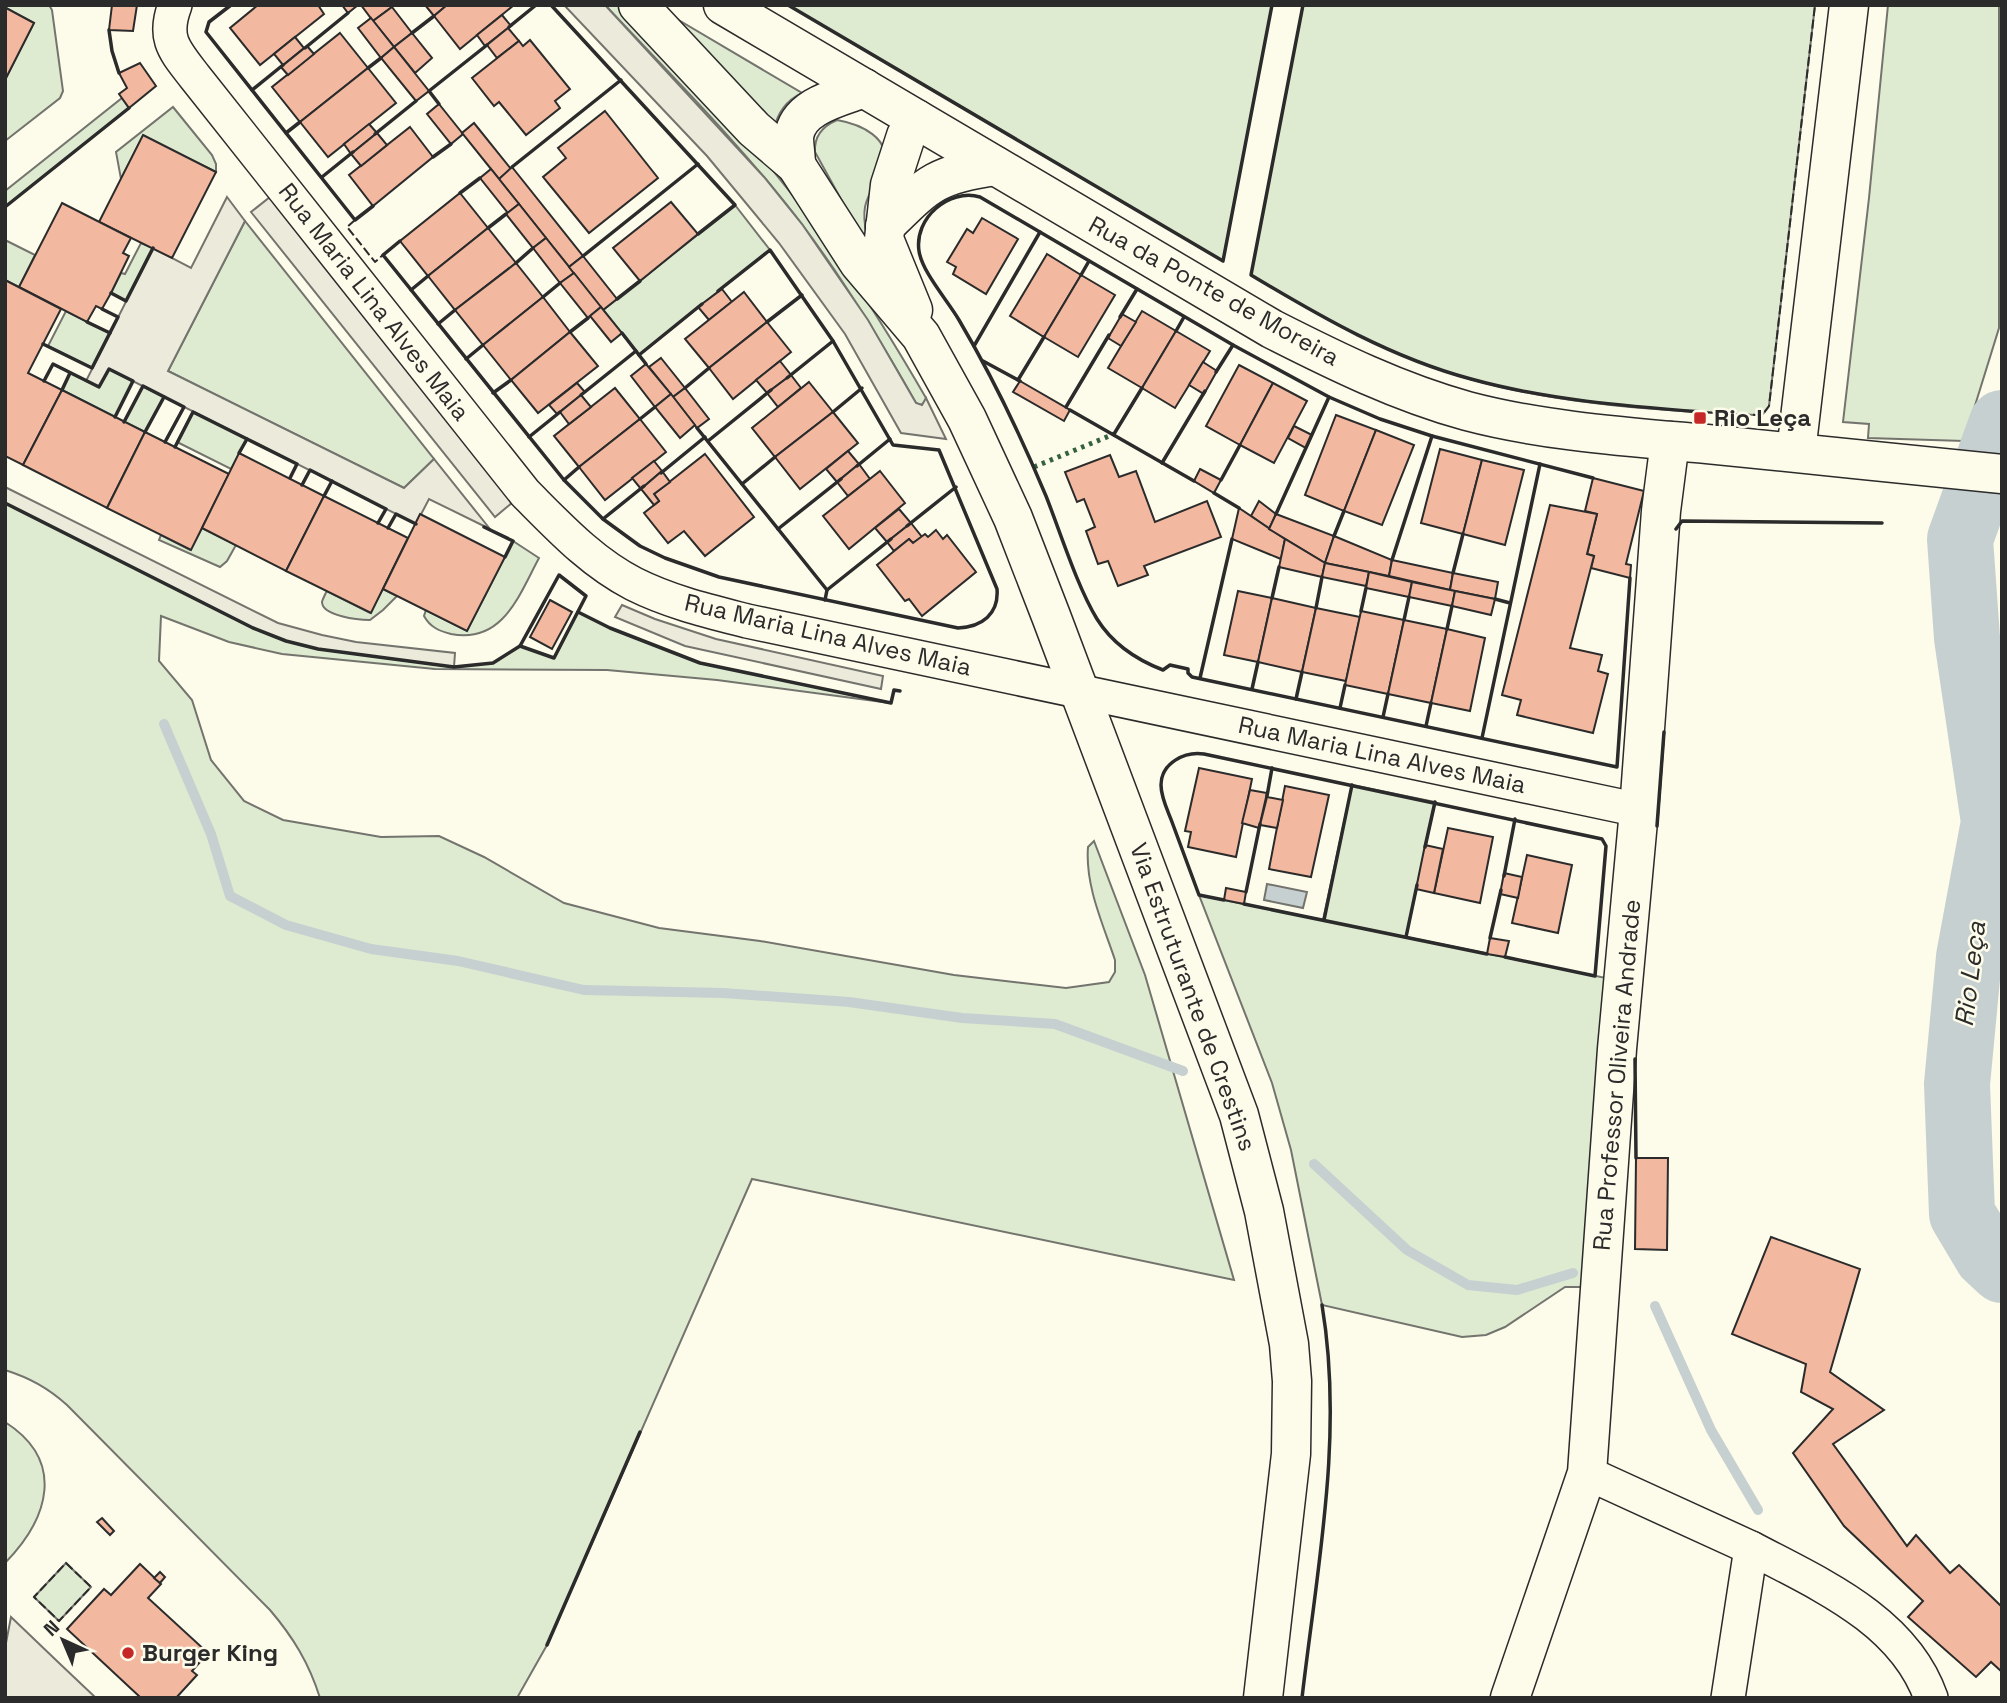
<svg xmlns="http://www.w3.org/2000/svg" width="2007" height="1703" font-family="'Space Grotesk',sans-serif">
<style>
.green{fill:#deebd1;stroke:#74746e;stroke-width:2}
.parking{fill:#eceadb;stroke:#74746e;stroke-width:2}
.water{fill:#c7d0d0;stroke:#74746e;stroke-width:2}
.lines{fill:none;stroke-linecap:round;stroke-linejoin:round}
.stream{stroke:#c7d0d0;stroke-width:10}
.river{stroke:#c7d0d0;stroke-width:66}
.building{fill:#f2b8a0;stroke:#2b2b2b;stroke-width:2}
.minor-casing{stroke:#2b2b2b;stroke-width:36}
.tertiary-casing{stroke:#2b2b2b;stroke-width:41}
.secondary-casing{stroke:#2b2b2b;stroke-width:41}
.minor{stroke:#fdfbea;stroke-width:33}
.tertiary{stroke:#fdfbea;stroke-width:38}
.secondary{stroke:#fdfbea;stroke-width:38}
.hedge{stroke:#34623c;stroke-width:5;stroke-dasharray:3.5 5;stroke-linecap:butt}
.fence{stroke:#2b2b2b;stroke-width:2;stroke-dasharray:9 3.5;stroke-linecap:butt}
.wall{stroke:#2b2b2b;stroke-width:3.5}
.poi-dot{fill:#c62828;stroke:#fdfbea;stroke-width:2.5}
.labels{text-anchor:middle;stroke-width:5;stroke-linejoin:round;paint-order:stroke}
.street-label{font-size:24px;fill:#2b2b2b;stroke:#fdfbea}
.poi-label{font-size:24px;font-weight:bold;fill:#2b2b2b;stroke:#fdfbea;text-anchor:start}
.water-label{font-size:26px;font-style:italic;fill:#2b2b2b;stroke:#fdfbea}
</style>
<rect width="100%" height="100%" fill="#fdfbea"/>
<g class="green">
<polygon points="7,5 49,5 52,10 63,91 60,98 5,141 5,80 34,23 6,8"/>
<path d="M 605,5 L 618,5 C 671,61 727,114 775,173 C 832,243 881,320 926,398 L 925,403 L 920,405 L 916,403 C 881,341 844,280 801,223 C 742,146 672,76 605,5 Z"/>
<polygon points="788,5 1272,5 1223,261"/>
<path d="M 1303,5 L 1815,5 L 1769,406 L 1763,414 L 1756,415 C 1655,411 1536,403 1441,370 C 1373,347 1312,312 1251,275 Z"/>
<polygon points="1888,5 1999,5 1999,328 1964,441 1868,438 1869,424 1843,422 1869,198"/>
<path d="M 665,12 L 802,93 C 786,101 778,112 774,129 Z"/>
<polygon points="122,98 129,108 5,207 5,191"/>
<polygon points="173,107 212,155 216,164 216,172 143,136 121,179 116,152"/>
<path d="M 837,120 C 860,124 893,138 883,167 C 878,181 868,192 865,207 C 862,223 868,235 869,250 L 815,152 C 814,136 823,126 837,120 Z"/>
<polygon points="735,205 770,250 639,355 603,310"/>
<polygon points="245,221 434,459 404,488 168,371"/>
<polygon points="7,241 35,255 19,287 5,280 5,242"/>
<polygon points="141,243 153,248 126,301 111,293 121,273 125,274"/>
<polygon points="66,311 110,333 92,368 48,346"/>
<polygon points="109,369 133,381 115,417 62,390 70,373 99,387"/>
<polygon points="143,386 164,397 145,432 124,422"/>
<polygon points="193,412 247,439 231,469 177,442"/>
<path d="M 5,503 L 253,628 L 286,641 L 318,649 L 454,667 L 493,663 L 520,646 L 554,658 L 578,612 L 610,628 L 700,663 L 890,703 L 717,680 L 607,670 L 435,669 L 282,654 L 229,642 L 161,616 L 159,661 L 192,700 L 211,760 L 244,801 L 283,820 L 381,837 L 439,836 L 484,857 L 564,903 L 659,928 L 760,941 L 954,975 L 1066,988 L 1109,982 L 1115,972 L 1115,960 C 1103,924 1085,886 1088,847 L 1094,841 L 1145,975 L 1234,1280 L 752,1179 L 547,1645 L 517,1698 L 320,1698 C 309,1663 293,1637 270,1610 L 67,1405 C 48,1388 30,1378 5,1370 Z"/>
<polygon points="202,528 236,545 227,561 220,567 159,540 161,535 190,550"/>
<path d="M 513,541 L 539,558 C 519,595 503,644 451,634 C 439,631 430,627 424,616 L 426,610 L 467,631 Z"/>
<path d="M 383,589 L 397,596 L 383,610 L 370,620 C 359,620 322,616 322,602 C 322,601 326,592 327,591 L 370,613 Z"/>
<polygon points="1352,785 1435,802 1406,937 1606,978 1583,1287 1565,1287 1505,1327 1486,1335 1462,1337 1322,1305 1291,1150 1272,1083 1199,895 1323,920"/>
<path d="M 5,1422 C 66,1461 49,1518 5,1563 Z"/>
<polygon points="66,1563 91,1587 59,1621 34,1597"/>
</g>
<g class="parking">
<polygon points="564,5 605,5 765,178 802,224 868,320 916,403 922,405 926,398 946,439 901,433 845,334 779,243 707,156"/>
<polygon points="227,197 245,221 168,371 404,488 434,459 490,529 429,499 416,524 109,369 99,387 86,381 153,248 191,268"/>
<polygon points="270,197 513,502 495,517 251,212"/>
<polygon points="5,487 278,623 322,635 356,642 455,653 454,667 318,649 286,641 253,628 5,503"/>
<polygon points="622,605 655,619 716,639 883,676 881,689 685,646 615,617"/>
<polygon points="11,1617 58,1662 96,1698 5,1698 5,1648"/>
</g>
<polygon class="water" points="1267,884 1307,892 1303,908 1264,900"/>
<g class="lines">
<g class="stream">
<polyline points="164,724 211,834 230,896 286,925 371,949 458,961 584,990 723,993 849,1002 962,1018 1055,1024 1183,1071"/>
<polyline points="1314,1164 1407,1250 1468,1285 1517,1290 1573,1273"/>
<polyline points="1655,1306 1711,1430 1758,1510"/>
</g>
<polyline class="river" points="2002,423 1960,539 1967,638 1994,822 1969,957 1957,1084 1962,1214 1987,1256 2002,1270"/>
</g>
<g class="building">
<polygon points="5,5 7,5 6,8 34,23 5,80"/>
<polygon points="112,5 137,5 133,31 109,30"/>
<polygon points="258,5 318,5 324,14 260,65 230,28"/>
<polygon points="342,5 358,5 348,13"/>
<polygon points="361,5 390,5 392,7 373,21"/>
<polygon points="425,5 447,5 434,16"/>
<polygon points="447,5 514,5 460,49 434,16"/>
<polygon points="392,7 412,33 394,47 373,21"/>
<polygon points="502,15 511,26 485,46 477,35"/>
<polygon points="371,18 394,47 381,58 358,28"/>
<polygon points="508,28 519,41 497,58 487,45"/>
<polygon points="340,33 368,68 300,122 272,87"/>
<polygon points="412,33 432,58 415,73 394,47"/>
<polygon points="295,37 304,48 283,65 274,54"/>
<polygon points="530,40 570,89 555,101 560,108 526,135 499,102 494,106 472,78 519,41 523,46"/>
<polygon points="307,46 314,54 288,75 281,67"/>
<polygon points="394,47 429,91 416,101 381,58"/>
<polygon points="140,63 156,86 129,108 119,94 127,88 119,73"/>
<polygon points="368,68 396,103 328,157 300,122"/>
<polygon points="439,104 463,134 451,144 427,114"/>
<polygon points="605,111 658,178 589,233 543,177 566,158 558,148"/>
<polygon points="474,123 511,169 499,179 462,133"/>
<polygon points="369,124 377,133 351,154 344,144"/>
<polygon points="410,127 433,157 373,206 349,175"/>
<polygon points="377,133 387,145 361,166 351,154"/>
<polygon points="143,135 216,172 172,258 99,222"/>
<polygon points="512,167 583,256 569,267 499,179"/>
<polygon points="491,169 519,204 508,213 480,178"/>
<polygon points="460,193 488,228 428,276 400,241"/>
<polygon points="671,202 698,234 640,281 613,248"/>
<polygon points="62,203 131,238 123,253 129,256 111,293 102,309 96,306 87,322 19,287"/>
<polygon points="519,204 546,238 533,248 506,214"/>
<polygon points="982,218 1018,239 986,294 953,274 956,267 947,262 967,229 973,233"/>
<polygon points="488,228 516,263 455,310 428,276"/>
<polygon points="546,238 574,273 560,283 533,248"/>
<polygon points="1047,254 1081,275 1044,337 1010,316"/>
<polygon points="583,256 617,299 603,310 569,267"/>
<polygon points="516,263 543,297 483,345 455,310"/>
<polygon points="574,273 601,307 588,318 560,283"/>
<polygon points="1081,275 1115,295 1078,357 1044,337"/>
<polygon points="5,280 61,309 28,373 62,390 23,465 5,456"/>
<polygon points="722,289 732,302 709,320 698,307"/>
<polygon points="744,292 767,322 709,368 685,339"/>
<polygon points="543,297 570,332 511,380 483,345"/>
<polygon points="601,307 622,333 611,342 590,316"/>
<polygon points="1142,311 1176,331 1142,388 1108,368"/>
<polygon points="1122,314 1136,322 1121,346 1108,338"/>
<polygon points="767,322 791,352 733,399 709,368"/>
<polygon points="1176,331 1210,351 1175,408 1142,388"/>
<polygon points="570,332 598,366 538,413 511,380"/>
<polygon points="661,358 685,388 673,397 649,367"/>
<polygon points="780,361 791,375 767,393 756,380"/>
<polygon points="1203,362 1217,371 1204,394 1189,385"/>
<polygon points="646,364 671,394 655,407 631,376"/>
<polygon points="1239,365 1273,383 1240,445 1206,426"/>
<polygon points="791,375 801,388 778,407 767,393"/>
<polygon points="1020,381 1070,410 1064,421 1013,392"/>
<polygon points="809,382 833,412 775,457 752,428"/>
<polygon points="577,383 585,392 557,414 549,405"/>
<polygon points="1273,383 1307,401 1274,463 1240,445"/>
<polygon points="615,388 640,419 579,467 554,436"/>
<polygon points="685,388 709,419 697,428 673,397"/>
<polygon points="62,390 145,432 107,508 23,465"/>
<polygon points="671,394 695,425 680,438 655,407"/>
<polygon points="581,395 591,407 569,424 560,412"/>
<polygon points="833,412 858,443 800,489 775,457"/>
<polygon points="1336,415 1376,430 1344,511 1305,495"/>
<polygon points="640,419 666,452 605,500 579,467"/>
<polygon points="1294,426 1312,435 1306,448 1288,438"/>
<polygon points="1376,430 1414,445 1382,525 1344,511"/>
<polygon points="145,432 229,474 191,550 107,508"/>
<polygon points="1440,449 1482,460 1463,534 1421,523"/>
<polygon points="848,451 859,464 837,482 826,469"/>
<polygon points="239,453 324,496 286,571 202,528"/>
<polygon points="705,454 754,517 705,556 684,531 668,543 644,513 659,501 654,494"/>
<polygon points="1110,455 1119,477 1136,471 1155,522 1207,501 1221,537 1144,566 1148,575 1118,586 1108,561 1098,564 1086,531 1095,527 1084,499 1077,502 1065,472"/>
<polygon points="1482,460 1524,470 1505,545 1463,534"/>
<polygon points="654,461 662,471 641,489 632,478"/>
<polygon points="859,464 870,479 848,496 837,482"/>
<polygon points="1200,469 1221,480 1214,493 1194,481"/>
<polygon points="662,471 670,482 654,494 659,501 654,505 641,489"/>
<polygon points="880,471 905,503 849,549 823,516"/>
<polygon points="1593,478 1644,491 1626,564 1631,565 1630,578 1591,568 1594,556 1587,554 1597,514 1585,511"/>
<polygon points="324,496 408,538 371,613 286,571"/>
<polygon points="1259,501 1276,514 1269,529 1251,516"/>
<polygon points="1550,505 1597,514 1587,554 1594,556 1570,648 1602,655 1598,671 1608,674 1593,733 1517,715 1521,700 1502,695"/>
<polygon points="1239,508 1285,539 1281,559 1232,539"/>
<polygon points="899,509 911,523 887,542 875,528"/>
<polygon points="420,514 505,557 467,631 383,589"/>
<polygon points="1276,514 1334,536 1325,563 1269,529"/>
<polygon points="911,523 922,537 913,543 909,539 894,551 887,542"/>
<polygon points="936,530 943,539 947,535 976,572 922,616 909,599 905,601 877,565 909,539 913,543 925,534 928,537"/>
<polygon points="1334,536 1392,560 1389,576 1325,563"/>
<polygon points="1285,539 1325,563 1322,577 1279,567"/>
<polygon points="1392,560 1453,573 1450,590 1389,576"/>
<polygon points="1325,563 1369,572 1366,586 1322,577"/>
<polygon points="1369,572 1412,582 1409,597 1366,588"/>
<polygon points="1453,573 1498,582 1495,599 1450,590"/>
<polygon points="1412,582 1455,591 1452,606 1409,597"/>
<polygon points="1238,591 1272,598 1258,662 1224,655"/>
<polygon points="1455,591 1495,599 1491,615 1452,606"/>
<polygon points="1272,598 1316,608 1302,672 1258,662"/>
<polygon points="550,600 572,612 552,649 530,637"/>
<polygon points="1316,608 1360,617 1346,681 1302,672"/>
<polygon points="1361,611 1404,620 1388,694 1345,685"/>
<polygon points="1404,620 1447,629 1431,703 1388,694"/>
<polygon points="1447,629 1485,638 1470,711 1431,703"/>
<polygon points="1199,768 1252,779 1236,857 1188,847 1191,832 1185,831"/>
<polygon points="1285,786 1329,795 1311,877 1269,869"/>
<polygon points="1250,790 1267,793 1259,828 1242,823"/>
<polygon points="1267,797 1283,800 1277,828 1260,825"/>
<polygon points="1448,828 1493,837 1480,903 1434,893"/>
<polygon points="1425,845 1443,849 1434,893 1416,889"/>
<polygon points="1527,855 1572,865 1558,933 1512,923"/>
<polygon points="1504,873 1522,877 1518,898 1500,894"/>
<polygon points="1226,888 1246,892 1244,904 1224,900"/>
<polygon points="1490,938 1509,941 1505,957 1487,954"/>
<polygon points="1636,1158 1668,1158 1667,1250 1635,1249"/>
<polygon points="1771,1237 1860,1269 1830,1372 1884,1410 1833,1444 1907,1546 1916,1535 1950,1573 1959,1565 2002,1607 2002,1672 1991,1662 1976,1677 1908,1617 1923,1601 1844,1526 1793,1453 1833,1409 1801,1392 1806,1364 1732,1334"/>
<polygon points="102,1518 114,1531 110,1535 97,1522"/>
<polygon points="140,1564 161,1584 148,1598 208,1653 192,1671 197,1675 176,1698 141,1698 67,1629 104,1589 111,1595"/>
<polygon points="160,1572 165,1577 160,1583 154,1578"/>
</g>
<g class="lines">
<defs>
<g id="minor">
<path d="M 175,5 C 162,39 175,51 195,77 L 525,493 C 558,526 591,562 634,584 C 670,602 708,611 747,621 L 1639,810"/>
<polyline points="1587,1473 1751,1548"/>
<path d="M 1728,1698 L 1751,1548 C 1819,1584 1904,1620 1931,1698"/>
</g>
<g id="tertiary">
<polyline points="1796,452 1849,5"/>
<polyline points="1510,1698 1587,1473 1617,1049 1639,810 1661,511 1670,441"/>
</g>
<g id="secondary">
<polyline points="638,5 754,129 796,165 859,263 921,336 967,419 1013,518 1051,616 1239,1115 1264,1211 1289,1344 1292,1381 1291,1454 1263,1698"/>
<path d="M 723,5 L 1272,329 C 1335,361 1398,392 1467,411 C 1542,431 1629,437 1707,444 C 1805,454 1904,464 2002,474"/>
<path d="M 796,165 C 796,156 794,146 794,137 C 797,106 840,97 864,88"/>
<path d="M 885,226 C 928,184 934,175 995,166"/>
<polyline points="913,310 884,239 890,185 906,136 916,119"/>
</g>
</defs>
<use href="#minor" class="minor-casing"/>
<use href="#tertiary" class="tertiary-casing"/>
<use href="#secondary" class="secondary-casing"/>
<use href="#minor" class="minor"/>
<use href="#tertiary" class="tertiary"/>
<use href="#secondary" class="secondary"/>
<polyline class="hedge" points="1034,467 1114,434"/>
<g class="fence">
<polyline points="355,220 347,227 375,262 383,255"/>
<polyline points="1703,412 1756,415 1763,414 1769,406 1815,5"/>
<polygon points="66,1563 91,1587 59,1621 34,1597"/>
</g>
<g class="wall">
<polyline points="231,5 209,22 206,32 355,220 373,206"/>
<polyline points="551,5 735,205 698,234"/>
<polyline points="788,5 1223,261 1272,5"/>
<path d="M 1303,5 L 1251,275 C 1321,317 1392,358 1471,379 C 1547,400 1625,406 1703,412"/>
<polyline points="509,27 536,5"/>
<polyline points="109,30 112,51 119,73"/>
<polyline points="412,33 434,16"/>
<polyline points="305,48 348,13"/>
<polyline points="368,68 381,58"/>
<polyline points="252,90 283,65"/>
<polyline points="439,104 429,91 487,45"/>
<polyline points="286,133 300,122"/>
<polyline points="375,134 416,101"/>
<polyline points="433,157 451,144"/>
<polyline points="512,167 621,80"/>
<polyline points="322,177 353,152"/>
<polyline points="460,193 480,178"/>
<polyline points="5,207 129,108"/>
<polyline points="488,228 506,214"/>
<path d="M 400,241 L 383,255 L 564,480 L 603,519 L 640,546 L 665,558 L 719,577 L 958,628 C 982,627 999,614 997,589 L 939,450 L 893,445 L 833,341 L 770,250 L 718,291"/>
<polyline points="583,256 698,164"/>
<polyline points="516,263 533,248"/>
<polyline points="1081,275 1089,261"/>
<polyline points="411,290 428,276"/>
<polyline points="111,293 126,301 153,248"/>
<polyline points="543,297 560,283"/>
<polyline points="617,299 640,281"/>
<polyline points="1120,317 1137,289"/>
<polyline points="87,322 110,333"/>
<polyline points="767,322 802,295"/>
<polyline points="438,324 455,310"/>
<polyline points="1176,331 1184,317"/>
<polyline points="570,332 588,318"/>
<polyline points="622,333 646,364"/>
<polyline points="43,344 92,368 118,317 102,309"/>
<polyline points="974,346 1040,232"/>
<polyline points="639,355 702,304"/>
<polyline points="466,359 483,345"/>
<polyline points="983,361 1020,381"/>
<polyline points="1216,372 1233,345"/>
<polyline points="787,378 833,341"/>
<polyline points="1018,380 1044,337"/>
<polyline points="44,381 53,364 99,387 109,369 133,381 115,417"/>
<polyline points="685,388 709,368"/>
<polyline points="62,390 70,373"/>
<polyline points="493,393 511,380"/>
<polyline points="581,395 636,351"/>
<polyline points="1066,407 1109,335"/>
<polyline points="1070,410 1194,481"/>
<polyline points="833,412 862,388"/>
<polyline points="640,419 655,407"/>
<polyline points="124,422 143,386 184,407 165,442"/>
<polyline points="697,428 827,590"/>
<polyline points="145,432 164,397"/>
<polyline points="1114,434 1142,388"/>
<polyline points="529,437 560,412"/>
<polyline points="247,439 297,464 290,478"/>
<polyline points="708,441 771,390"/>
<polyline points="175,447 193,412 247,439 239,453"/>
<polyline points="1162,463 1205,391"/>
<polyline points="857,466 890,439"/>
<polyline points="661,473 705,437"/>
<path d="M 1593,478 L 1432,436 L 1380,419 L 1329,397 L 1233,345 L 980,197 C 949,188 914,218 919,251 C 922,272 948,301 959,320 C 992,376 1021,436 1046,496 C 1061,534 1077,586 1097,619 C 1112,643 1137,660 1163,670 L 1170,665 L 1188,669 L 1188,673 L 1192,677 L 1617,767 L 1630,578"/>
<polyline points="564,480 579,467"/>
<polyline points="1221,480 1240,445"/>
<polyline points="742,484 775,457"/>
<polyline points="302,485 310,470 386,509 378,523"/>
<polyline points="1214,493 1239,508"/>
<polyline points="324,496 332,481"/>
<polyline points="5,503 253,628 286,641 318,649 454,667 493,663 520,646"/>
<polyline points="1276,514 1329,397"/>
<polyline points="603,519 644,486"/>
<polyline points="907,526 956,487"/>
<polyline points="484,527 513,541 505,557"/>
<polyline points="388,528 396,514 416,524"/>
<polyline points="778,529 841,479"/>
<polyline points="1676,529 1682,521 1882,523"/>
<polyline points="1334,536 1344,511"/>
<polyline points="1392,560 1432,436"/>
<polyline points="1453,573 1463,534"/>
<polygon points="559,575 586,596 554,658 520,646"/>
<polyline points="1272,598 1279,567"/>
<polyline points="1495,599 1510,603"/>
<polyline points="825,600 827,590 891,539"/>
<polyline points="1316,608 1322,577"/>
<polyline points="1361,611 1366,588"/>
<polyline points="578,612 610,628 700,663 891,703 894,690 900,691"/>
<polyline points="1404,620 1409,597"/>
<polyline points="1447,629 1452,606"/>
<polyline points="1200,678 1232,539"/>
<polyline points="1252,689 1258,662"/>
<polyline points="1296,699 1302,672"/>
<polyline points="1340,708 1345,685"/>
<polyline points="1383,717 1388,694"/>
<polyline points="1426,726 1431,703"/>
<polyline points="1482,738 1540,464"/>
<polyline points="1267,796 1272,768"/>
<polyline points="1657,826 1664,732"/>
<polyline points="1425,847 1435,802"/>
<polyline points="1504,876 1515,819"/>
<polyline points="1246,892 1260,824"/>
<path d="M 1224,900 L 1199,895 C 1190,871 1181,846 1172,822 C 1168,811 1161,798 1161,785 C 1161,763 1185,751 1204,754 L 1602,839 L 1606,846 L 1595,976 L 1505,957"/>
<polyline points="1244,904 1487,954"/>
<polyline points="1324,920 1352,785"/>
<polyline points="1406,937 1417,885"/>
<polyline points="1490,938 1501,890"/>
<polyline points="1635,1059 1636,1158"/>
<polyline points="547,1645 640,1432"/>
<path d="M 1302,1698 C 1317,1568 1344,1435 1322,1305"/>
</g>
</g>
<g class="poi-dot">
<rect x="1693" y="411" width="14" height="14" rx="3.5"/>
<circle cx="128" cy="1653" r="7"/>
</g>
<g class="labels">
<g class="street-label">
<text transform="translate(1214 291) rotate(29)" y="8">Rua da Ponte de Moreira</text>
<text transform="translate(374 302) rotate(52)" y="8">Rua Maria Lina Alves Maia</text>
<text transform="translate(828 635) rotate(13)" y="8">Rua Maria Lina Alves Maia</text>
<text transform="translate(1382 755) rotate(12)" y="8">Rua Maria Lina Alves Maia</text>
<text transform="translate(1193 997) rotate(70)" y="8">Via Estruturante de Crestins</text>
<text transform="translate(1617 1075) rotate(-85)" y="8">Rua Professor Oliveira Andrade</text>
</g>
<g class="poi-label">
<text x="1714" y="426">Rio Leça</text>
<text x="142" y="1661">Burger King</text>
</g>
<g class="water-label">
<text transform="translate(1970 974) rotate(-83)" y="9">Rio Leça</text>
</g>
</g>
<rect width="2007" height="1703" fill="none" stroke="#2b2b2b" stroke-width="14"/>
<g transform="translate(63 1640) rotate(316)" stroke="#fdfbea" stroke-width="5" paint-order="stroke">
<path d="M0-5L12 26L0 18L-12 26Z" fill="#2b2b2b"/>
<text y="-10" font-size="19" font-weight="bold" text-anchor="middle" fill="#2b2b2b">N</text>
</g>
</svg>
